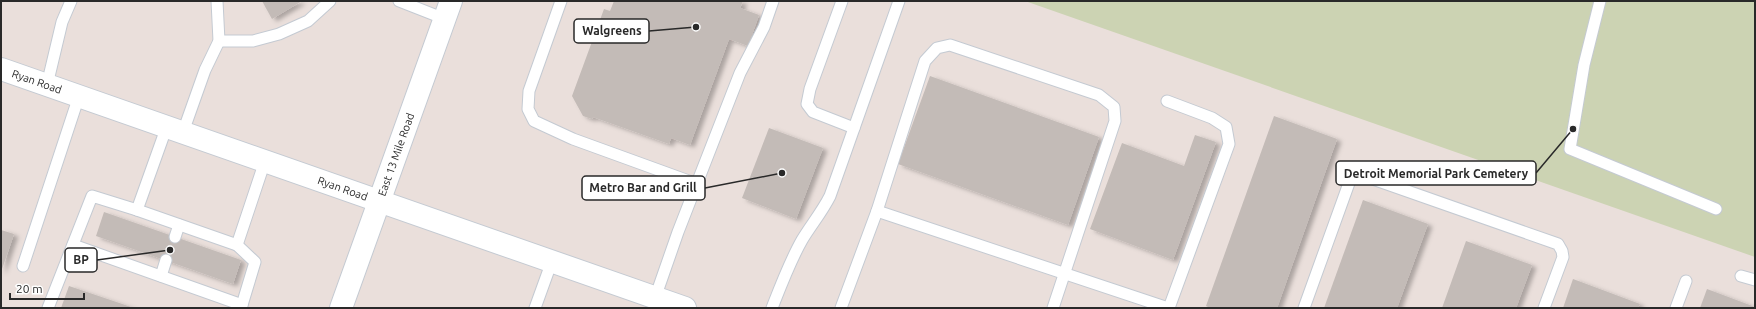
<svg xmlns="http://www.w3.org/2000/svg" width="1756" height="309" font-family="Ubuntu,sans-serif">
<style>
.cemetery{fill:#ccd3b3}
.building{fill:#c3bbb7;filter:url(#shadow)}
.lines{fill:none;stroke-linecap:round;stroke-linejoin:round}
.lane-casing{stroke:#c4cad2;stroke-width:13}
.secondary-casing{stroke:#c4cad2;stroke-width:24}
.lane{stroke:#fff;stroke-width:11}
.secondary{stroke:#fff;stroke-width:22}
.labels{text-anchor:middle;stroke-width:3;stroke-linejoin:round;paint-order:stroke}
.street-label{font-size:11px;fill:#292929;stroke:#fff}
.leader{fill:none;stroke:#292929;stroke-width:1.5}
.callout-dot{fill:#292929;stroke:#fff;stroke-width:1.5}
.callout{fill:#fff;stroke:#292929;stroke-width:1.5}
.callout-label{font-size:12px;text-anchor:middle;font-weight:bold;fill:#292929}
</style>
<defs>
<filter id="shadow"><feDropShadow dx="4.5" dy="2.5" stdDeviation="2" flood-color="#0004"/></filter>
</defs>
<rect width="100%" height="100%" fill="#eadfdb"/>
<polygon class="cemetery" points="1025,1 1755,1 1755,257"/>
<g class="building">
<polygon points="262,1 302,1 272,19"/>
<polygon points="614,1 743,1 740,8 759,15 748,46 729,39 690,145 671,138 669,144 593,117 592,119 583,116 572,96 604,9 610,11"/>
<polygon points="930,76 1099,137 1068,225 898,164"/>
<polygon points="1274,116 1337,139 1277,308 1210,308 1206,306"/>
<polygon points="769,128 823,148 796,219 742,198"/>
<polygon points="1195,135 1216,142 1173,260 1090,229 1122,143 1184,166"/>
<polygon points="1363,200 1428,224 1397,308 1324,308"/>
<polygon points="104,212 241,260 233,284 96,236"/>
<polygon points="1,230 14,234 1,272"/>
<polygon points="1466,241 1532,265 1516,308 1442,308"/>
<polygon points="1573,279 1640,304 1638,308 1563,308"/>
<polygon points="69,286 134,308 61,308"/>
<polygon points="1707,289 1755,307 1755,308 1700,308"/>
</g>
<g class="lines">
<defs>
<g id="lane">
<polyline points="399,1 445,19"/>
<polyline points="561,1 529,91 528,109 534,121 573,139 697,184"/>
<polyline points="842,1 810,89 807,104 813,112 854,128"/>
<polyline points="1600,1 1584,65 1570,149 1716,209"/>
<polyline points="219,41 253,41 279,34 308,21 330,1"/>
<polyline points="47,85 62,22 71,1"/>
<polyline points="1167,101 1212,118 1226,127 1229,144 1169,308"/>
<polyline points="183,132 205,70 219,41 217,1"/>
<polyline points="137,210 237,245 265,161"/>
<polyline points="877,211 1168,308"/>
<polyline points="175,237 179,225"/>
<polyline points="73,245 242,305 241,308"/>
<polyline points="237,245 255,262 242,305"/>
<polyline points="23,266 79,96"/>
<polyline points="161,276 166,260"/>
<polyline points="1741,276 1755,280"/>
<polyline points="655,298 678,232 740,73 764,27 773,1"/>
<polyline points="48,308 92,196 137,210 167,126"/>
<polyline points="535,308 552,261"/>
<path d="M 772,308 C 781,285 790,261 802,240 C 811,225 822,212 830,196 L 899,1"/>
<polyline points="841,308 877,211 925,61 937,48 950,45 1099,95 1114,107 1115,121 1053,308"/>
<polyline points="1304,308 1353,172 1558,244 1562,251 1563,257 1544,308"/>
<polyline points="1676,308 1686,281"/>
</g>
<g id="secondary">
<path id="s1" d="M 1,69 L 685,308"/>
<path id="s2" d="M 341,308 L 451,1"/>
</g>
</defs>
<use href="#lane" class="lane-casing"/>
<use href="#secondary" class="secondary-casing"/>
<use href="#lane" class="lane"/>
<use href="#secondary" class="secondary"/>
</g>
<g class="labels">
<g class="street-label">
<text dy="4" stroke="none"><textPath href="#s1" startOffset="38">Ryan Road</textPath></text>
<text dy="4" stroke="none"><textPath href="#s2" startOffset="163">East 13 Mile Road</textPath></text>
<text dy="4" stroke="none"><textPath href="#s1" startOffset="362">Ryan Road</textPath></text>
</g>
</g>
<path class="leader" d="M696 27L649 31M1573 129L1536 173M782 173L705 188M170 250L97 260"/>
<g class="callout-dot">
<circle cx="696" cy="27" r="4"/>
<circle cx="1573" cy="129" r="4"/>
<circle cx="782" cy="173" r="4"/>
<circle cx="170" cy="250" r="4"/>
</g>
<g class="callout">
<rect x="574" y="19" width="75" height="24" rx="4"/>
<rect x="1336" y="161" width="200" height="24" rx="4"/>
<rect x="582" y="176" width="123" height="24" rx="4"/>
<rect x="65" y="248" width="32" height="24" rx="4"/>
</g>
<g class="callout-label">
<text x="612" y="35">Walgreens</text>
<text x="1436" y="178">Detroit Memorial Park Cemetery</text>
<text x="643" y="192">Metro Bar and Grill</text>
<text x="81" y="264">BP</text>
</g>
<rect width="1756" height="309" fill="none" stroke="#292929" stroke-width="4"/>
<path d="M10 293v6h74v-6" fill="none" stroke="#292929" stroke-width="2"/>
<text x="16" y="293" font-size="12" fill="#292929" stroke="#ffffff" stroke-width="3" paint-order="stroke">20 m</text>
</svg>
